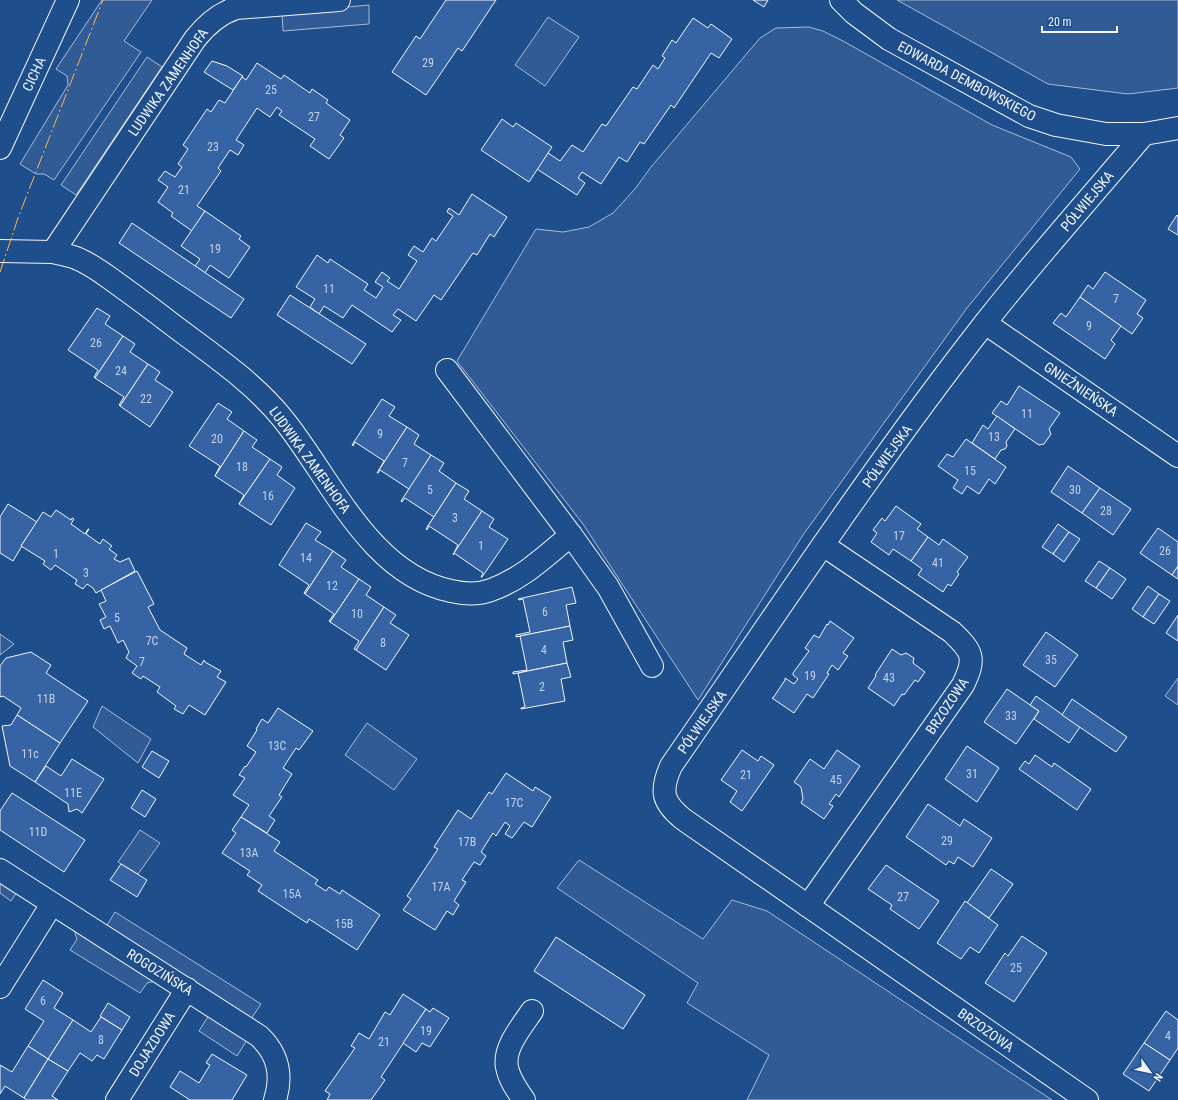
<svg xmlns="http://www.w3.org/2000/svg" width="1178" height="1100" font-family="'Roboto Condensed',sans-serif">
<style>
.built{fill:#305b95;stroke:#a8bbd7}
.building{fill:#3563a3;stroke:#f2f6ff}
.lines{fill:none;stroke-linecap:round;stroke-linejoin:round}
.minor-casing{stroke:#f2f6ff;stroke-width:24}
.minor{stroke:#1f4e8c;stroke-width:22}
.power{stroke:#ffb74d;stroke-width:1;stroke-dasharray:14 3 2 3;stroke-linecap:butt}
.labels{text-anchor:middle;stroke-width:3;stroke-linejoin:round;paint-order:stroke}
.number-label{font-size:12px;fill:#c3d1e8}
.street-label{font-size:14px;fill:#f2f6ff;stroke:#1f4e8c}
</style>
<rect width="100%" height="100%" fill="#1f4e8c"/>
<g class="built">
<polygon points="102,0 152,0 124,41 141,52 54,180 44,174 36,174 20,164 68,85 67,76 56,69"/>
<polygon points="897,0 1178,0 1178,88 1128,94 1048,84"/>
<polygon points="369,5 369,24 283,31 282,13"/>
<polygon points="548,17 579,37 545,86 515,65"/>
<polygon points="809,27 823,31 843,41 992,125 1071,157 1080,169 967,308 803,535 698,700 583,524 457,361 536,229 563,232 589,227 613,213 635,189 651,167 760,38 776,28"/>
<polygon points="147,57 162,67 76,195 61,185"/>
<polygon points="0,634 14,644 0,655"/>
<polygon points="1178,678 1178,705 1165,696"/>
<polygon points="102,706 151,739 138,763 93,727"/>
<polygon points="367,723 417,759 394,790 345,755"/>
<polygon points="140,830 160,843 138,874 118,862"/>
<polygon points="579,860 703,939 732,900 767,911 1052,1100 747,1100 769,1055 687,1003 698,983 557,888"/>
<polygon points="0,882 17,892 11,901 0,893"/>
<polygon points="115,912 261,1004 251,1019 106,927"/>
<polygon points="74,930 156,981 147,983 140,993 70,950 77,939"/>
<polygon points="209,1015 247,1040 237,1056 199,1031"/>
</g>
<g class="building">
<polygon points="446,0 496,0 462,51 458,48 426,95 392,72 416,36 420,39"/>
<polygon points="753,0 768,0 764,7"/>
<polygon points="693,18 708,28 711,24 732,39 719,58 711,53 674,108 671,105 644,144 640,142 627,162 619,157 601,184 582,172 578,178 585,183 577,195 537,169 548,153 560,161 572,145 583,152 602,124 606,126 633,87 637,89 653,65 658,69 665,58 662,56 672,40 676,43"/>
<polygon points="212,61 227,66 243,76 233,90 204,72"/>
<polygon points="257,63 281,79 284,75 310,93 312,89 328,100 326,103 350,120 340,135 344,138 329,159 310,146 315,139 279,115 282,111 277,107 270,117 257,108 236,140 244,145 238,155 230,150 218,168 221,171 197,206 205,211 192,231 171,216 173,213 158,202 168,187 158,180 165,171 175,177 182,167 178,164 188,149 183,145 207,109 211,112 219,100 225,103 242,77 246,80"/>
<polygon points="502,119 513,127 516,123 552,147 529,182 481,150"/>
<polygon points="472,194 507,217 494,237 490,234 477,255 473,253 441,300 434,295 416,321 398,309 393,315 401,320 392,332 352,305 343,318 324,306 319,314 310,307 315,299 296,287 317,255 328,263 330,259 368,284 364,290 376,298 383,287 375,282 382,272 390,278 387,281 399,289 417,261 408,255 414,246 423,252 432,238 436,241 453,216 447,212 449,208 459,215"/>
<polygon points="205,211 241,236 239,239 250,247 229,278 210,265 205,273 195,266 200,259 181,246"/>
<polygon points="1177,215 1178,216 1178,235 1168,229"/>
<polygon points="132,223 244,299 231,318 119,243"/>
<polygon points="1105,272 1146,300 1137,314 1143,318 1132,334 1080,297 1088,285 1093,289"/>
<polygon points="290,295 366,344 352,364 277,315"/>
<polygon points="1080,297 1121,326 1111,340 1115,344 1105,359 1053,323 1061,313 1066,317"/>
<polygon points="97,308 110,316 105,324 123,336 95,378 94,377 98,370 68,350"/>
<polygon points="123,336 135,344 130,352 148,364 120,406 119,405 124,397 95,378"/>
<polygon points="148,364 160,372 155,380 173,392 150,427 120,406"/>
<polygon points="1019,386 1060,413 1049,429 1051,434 1044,444 1039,445 992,413 1001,401 1007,405"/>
<polygon points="382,399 395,407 389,416 407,427 379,470 384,461 355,442 353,446 352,445"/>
<polygon points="218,403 232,412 227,419 244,431 215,476 220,466 189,446"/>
<polygon points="997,416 1015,429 1006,442 1007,446 1005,449 1001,450 995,459 972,443 983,425 988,429"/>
<polygon points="407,427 419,435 414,444 431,455 404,498 409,489 380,470 378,473 377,473"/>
<polygon points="244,431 257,440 252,447 270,459 239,504 244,495 215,476"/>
<polygon points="966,439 1006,467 995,484 989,479 979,494 967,486 962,494 953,488 958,480 938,466 947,454 953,457"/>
<polygon points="431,455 444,463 439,471 456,483 428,526 434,517 405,498 402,502 401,501"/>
<polygon points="270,459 282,467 277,475 295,488 271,525 239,504"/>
<polygon points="1068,466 1100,488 1082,513 1051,492"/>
<polygon points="456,483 469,491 464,499 482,511 453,555 458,545 429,526 427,530 426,529"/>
<polygon points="1100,488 1131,509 1113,535 1082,513"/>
<polygon points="8,504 37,522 21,546 22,546 13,561 0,553 0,517"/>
<polygon points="896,506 921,524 917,529 928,537 911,561 893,549 889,555 871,542 877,533 873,530 882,518 885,521"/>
<polygon points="56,510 71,520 72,518 74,519 71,524 85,534 88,529 89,529 86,534 100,544 103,539 112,546 109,549 117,555 114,559 120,562 129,558 135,571 96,593 93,588 87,584 83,589 75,584 77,580 55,565 51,570 43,564 45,561 21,546 43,512 51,517"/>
<polygon points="482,511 494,519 489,527 508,539 482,577 481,577 483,573 454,553"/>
<polygon points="306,523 321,532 315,540 333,551 305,594 304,593 309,585 279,565"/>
<polygon points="1058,524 1069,532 1053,554 1042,547"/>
<polygon points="1158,528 1178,542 1178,566 1172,575 1140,553"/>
<polygon points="1069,532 1080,539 1064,562 1053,554"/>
<polygon points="928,537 939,545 943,539 968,557 957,572 959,574 951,586 948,584 943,592 918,575 922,569 911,561"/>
<polygon points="333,551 346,560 341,567 359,579 330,622 329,621 334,614 305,594"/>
<polygon points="1099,561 1110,568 1096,588 1085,581"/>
<polygon points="1178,566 1178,579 1172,575"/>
<polygon points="1110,568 1126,579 1112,599 1096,588"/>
<polygon points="137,571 154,604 148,607 160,630 187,648 184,654 201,665 204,660 205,662 221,671 217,677 226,682 205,715 189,705 183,714 174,709 176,706 157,692 160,687 143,676 141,679 132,673 137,666 126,658 129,652 123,640 118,643 110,626 104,629 100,620 106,617 99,604 106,601 101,590"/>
<polygon points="359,579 371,587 366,595 384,607 356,650 354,649 359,641 330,622"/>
<polygon points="1148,586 1159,594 1143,617 1132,609"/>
<polygon points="572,587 576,603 566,605 570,626 516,637 516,635 530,632 523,599 519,600 518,599"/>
<polygon points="1159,594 1170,601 1154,624 1143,617"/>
<polygon points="384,607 396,615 390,623 409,635 386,670 356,650"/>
<polygon points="1178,615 1178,641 1166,633"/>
<polygon points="830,621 854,638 843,653 848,656 838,670 832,665 827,673 829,674 813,698 807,694 794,713 772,698 773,698 785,680 785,678 794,684 798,679 793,675 793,673 809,651 805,648 814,635 819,638 827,624 828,625"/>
<polygon points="570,626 573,640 563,642 567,663 513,674 513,672 527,670 520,636"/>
<polygon points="1046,632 1078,655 1055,687 1023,665"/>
<polygon points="892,649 901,655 906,653 914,658 913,663 925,672 918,682 915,680 904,695 902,694 894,706 868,688 876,676 875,675"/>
<polygon points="31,652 51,665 46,673 88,701 60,743 17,715 21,708 3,696 0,697 0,666 6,658"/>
<polygon points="567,663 571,677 561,679 565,701 521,709 521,708 525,707 518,673"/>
<polygon points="1007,689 1039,711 1016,744 984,722"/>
<polygon points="1036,696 1080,727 1069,743 1034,719 1039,711 1030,705"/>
<polygon points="1072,699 1127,737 1116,752 1062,715"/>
<polygon points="278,708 313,731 299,750 296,748 283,768 292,774 279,795 282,797 269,816 275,820 267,833 241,817 249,805 233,795 245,778 239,775 245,766 246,767 256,752 247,746 257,730 256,729 262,719 268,723"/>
<polygon points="17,715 60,743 35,782 10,766 2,726 11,725"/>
<polygon points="967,746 999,768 977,802 945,779"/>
<polygon points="742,750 758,761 761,756 774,765 742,811 730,802 737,791 721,780"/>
<polygon points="837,750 860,766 839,797 836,794 829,804 833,806 824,819 801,803 803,799 801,787 794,782 810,759 824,769"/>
<polygon points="152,751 169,761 159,778 142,767"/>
<polygon points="1035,755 1052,767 1054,763 1091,789 1077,810 1019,769 1025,761 1029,764"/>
<polygon points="72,759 104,779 82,813 77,809 69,812 68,804 35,782 46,766 61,776"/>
<polygon points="506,773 533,791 535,787 551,797 532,827 524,822 512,838 505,834 510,826 505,822 496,836 493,833 481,852 486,856 480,865 474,862 462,880 466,882 454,901 459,905 453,915 447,911 435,930 403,910 411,899 407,896 438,849 434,847 458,810 471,819 489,792 492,794"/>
<polygon points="142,790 156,799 145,817 131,808"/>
<polygon points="12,793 85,840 64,872 0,830 0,811"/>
<polygon points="928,804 960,826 964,819 992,838 973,867 958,857 954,864 949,861 946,865 906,837"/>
<polygon points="241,817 280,842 274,851 318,880 315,884 326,891 329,887 340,894 342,890 380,915 357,950 309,919 307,923 258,891 262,885 247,875 250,871 222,853 236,833 232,830"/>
<polygon points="121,864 147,880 137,897 110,880"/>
<polygon points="886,865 939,901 919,929 890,909 892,905 868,889"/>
<polygon points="991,869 1013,884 989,918 967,903"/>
<polygon points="965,901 998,925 979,953 970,947 961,959 937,943"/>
<polygon points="1022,936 1047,953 1014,1002 985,983 1005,953 1008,956"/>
<polygon points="556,937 645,995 623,1029 534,971"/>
<polygon points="43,980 63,993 54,1008 73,1020 48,1059 28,1046 44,1021 25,1009"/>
<polygon points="403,994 426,1009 381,1077 385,1080 371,1100 327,1100 330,1094 325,1091 355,1048 351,1046 359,1033 369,1039 385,1012 390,1015"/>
<polygon points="108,1003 130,1017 122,1030 100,1016"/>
<polygon points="433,1008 449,1018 430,1047 422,1043 416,1052 403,1043 426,1009 430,1012"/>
<polygon points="1166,1011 1178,1020 1178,1048 1170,1060 1144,1043"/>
<polygon points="101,1017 122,1030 104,1059 97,1055 92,1061 80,1053 68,1071 48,1059 73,1020 91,1032"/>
<polygon points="1144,1043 1170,1060 1149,1091 1123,1074"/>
<polygon points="28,1046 48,1059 24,1098 5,1086 0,1094 0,1065 12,1072"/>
<polygon points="212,1054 247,1075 232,1100 190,1100 170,1087 180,1071 199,1083 210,1065 206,1063"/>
<polygon points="48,1059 68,1071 52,1096 58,1100 27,1100 24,1098"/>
</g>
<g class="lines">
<defs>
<g id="minor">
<polyline points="841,0 854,13 889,39 1029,116 1056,125 1106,134 1144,134 1178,128"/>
<polyline points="0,148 68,0"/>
<path d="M 0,251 L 53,252 L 195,39 C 206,25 218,14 236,8 L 339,0"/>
<path d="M 53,252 C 61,254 69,255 76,258 C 89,263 100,271 111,279 C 129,292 147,305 165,319 C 205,350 251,379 283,419 C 331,478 369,574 451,591 C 464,594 478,595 491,590 C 522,579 546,556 571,535 L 608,587 L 652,666"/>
<polyline points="985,323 1178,456"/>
<polyline points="447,370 571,535"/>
<path d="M 0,870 L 259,1036 C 278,1054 283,1074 275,1100"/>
<path d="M 808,906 L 963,685 C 976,658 973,652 952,632 L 823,545"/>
<polyline points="0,987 52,904"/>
<polyline points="117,1100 187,989"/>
<path d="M 524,1100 C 517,1090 509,1079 507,1067 C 503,1048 522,1026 532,1011"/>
<path d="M 1087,1100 L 683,819 C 662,802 660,791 671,766 C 774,617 874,465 985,323 C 1036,258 1091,197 1144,134"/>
</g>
</defs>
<use href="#minor" class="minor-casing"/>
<use href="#minor" class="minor"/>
<polyline class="power" points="0,272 18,218 103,0"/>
</g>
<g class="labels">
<g class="number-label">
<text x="428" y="67">29</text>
<text x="271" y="94">25</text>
<text x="314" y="121">27</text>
<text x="213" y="151">23</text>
<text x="184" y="194">21</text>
<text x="215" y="253">19</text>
<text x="329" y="293">11</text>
<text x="1116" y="303">7</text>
<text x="1089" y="330">9</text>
<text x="96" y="347">26</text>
<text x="121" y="375">24</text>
<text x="146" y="403">22</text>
<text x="1027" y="418">11</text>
<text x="380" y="438">9</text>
<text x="994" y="441">13</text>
<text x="217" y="443">20</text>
<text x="405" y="467">7</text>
<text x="242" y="471">18</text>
<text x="970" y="475">15</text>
<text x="430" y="494">5</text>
<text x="1075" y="494">30</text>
<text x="268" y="500">16</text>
<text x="1106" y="515">28</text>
<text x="455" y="522">3</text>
<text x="899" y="540">17</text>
<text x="481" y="550">1</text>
<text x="1165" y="555">26</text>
<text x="56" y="558">1</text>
<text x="306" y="562">14</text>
<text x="938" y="567">41</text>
<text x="86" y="577">3</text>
<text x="332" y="590">12</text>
<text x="545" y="616">6</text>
<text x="357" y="618">10</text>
<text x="117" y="622">5</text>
<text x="152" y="645">7C</text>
<text x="383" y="647">8</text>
<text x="544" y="654">4</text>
<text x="1051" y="664">35</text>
<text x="142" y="666">7</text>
<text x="810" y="680">19</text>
<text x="889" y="682">43</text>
<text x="542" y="691">2</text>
<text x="46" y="703">11B</text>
<text x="1011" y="720">33</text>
<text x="277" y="750">13C</text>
<text x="30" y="758">11c</text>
<text x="972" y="778">31</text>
<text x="746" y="779">21</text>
<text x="836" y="784">45</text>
<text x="73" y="797">11E</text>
<text x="514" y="807">17C</text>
<text x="38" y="836">11D</text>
<text x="947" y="845">29</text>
<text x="467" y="846">17B</text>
<text x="249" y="857">13A</text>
<text x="441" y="891">17A</text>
<text x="292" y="898">15A</text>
<text x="903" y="901">27</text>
<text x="344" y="928">15B</text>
<text x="1016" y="972">25</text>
<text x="43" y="1005">6</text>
<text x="426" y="1035">19</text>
<text x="1168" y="1040">4</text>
<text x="101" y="1044">8</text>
<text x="384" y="1046">21</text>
</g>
<g class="street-label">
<text transform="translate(34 74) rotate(-65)" y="5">CICHA</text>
<text transform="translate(967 81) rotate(28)" y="5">EDWARDA DEMBOWSKIEGO</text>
<text transform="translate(168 82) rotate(-55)" y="5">LUDWIKA ZAMENHOFA</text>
<text transform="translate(1087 201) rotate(-50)" y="5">PÓŁWIEJSKA</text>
<text transform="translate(1081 389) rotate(34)" y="5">GNIEŹNIEŃSKA</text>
<text transform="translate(887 456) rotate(-54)" y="5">PÓŁWIEJSKA</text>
<text transform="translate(310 460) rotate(54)" y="5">LUDWIKA ZAMENHOFA</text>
<text transform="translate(947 706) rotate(-56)" y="5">BRZOZOWA</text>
<text transform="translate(702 722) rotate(-55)" y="5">PÓŁWIEJSKA</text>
<text transform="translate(160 972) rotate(32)" y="5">ROGOZIŃSKA</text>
<text transform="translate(986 1030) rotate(35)" y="5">BRZOZOWA</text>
<text transform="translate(152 1044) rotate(-58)" y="5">DOJAZDOWA</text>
</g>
</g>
<g transform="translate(1150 1072) rotate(123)" stroke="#1f4e8c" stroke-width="3" paint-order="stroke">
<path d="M0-3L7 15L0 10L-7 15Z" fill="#f2f6ff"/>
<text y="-6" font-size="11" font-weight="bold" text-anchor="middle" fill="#f2f6ff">N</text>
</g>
<path d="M1042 26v6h75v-6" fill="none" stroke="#f2f6ff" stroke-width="2"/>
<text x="1048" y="26" font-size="12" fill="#f2f6ff" stroke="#1f4e8c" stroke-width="3" paint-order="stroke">20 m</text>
</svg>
